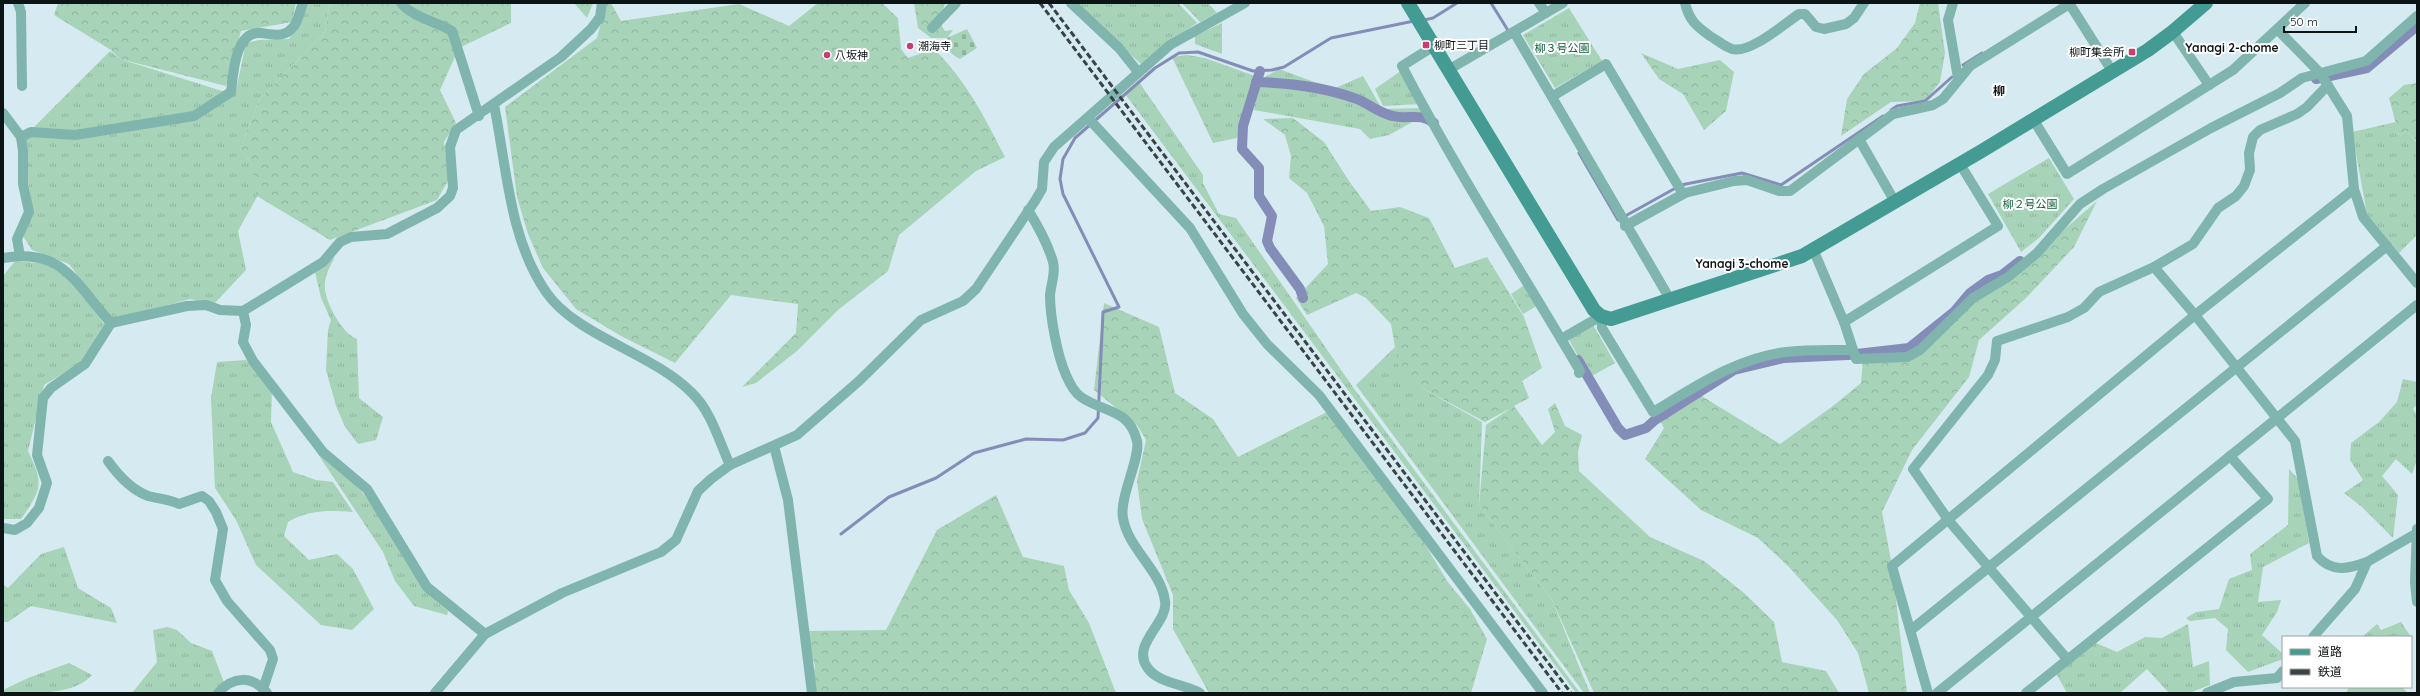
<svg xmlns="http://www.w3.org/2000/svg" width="2420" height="696" font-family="Quicksand,'Noto Sans JP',sans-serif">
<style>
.grass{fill:url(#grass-tufts)}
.forest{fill:url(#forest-crowns)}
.cemetery{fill:url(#cemetery-stones)}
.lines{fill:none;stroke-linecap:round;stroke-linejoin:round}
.stream{stroke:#848db8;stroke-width:3}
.canal{stroke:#848db8;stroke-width:10}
.street{stroke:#80b5ae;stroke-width:10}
.secondary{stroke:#439b93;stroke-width:14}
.rail{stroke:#394345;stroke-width:3;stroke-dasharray:6 3;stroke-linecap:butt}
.poi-dot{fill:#ca3d6f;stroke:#fff;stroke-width:1.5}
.labels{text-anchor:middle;stroke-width:4;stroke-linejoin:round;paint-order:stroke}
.poi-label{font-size:11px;fill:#0d1416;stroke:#fff;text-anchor:start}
.park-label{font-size:11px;fill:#10603b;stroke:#fff}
.neighbourhood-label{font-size:12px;font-weight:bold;fill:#0d1416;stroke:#fff}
</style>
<defs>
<pattern id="grass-tufts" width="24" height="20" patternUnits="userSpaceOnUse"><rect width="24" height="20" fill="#a7d3b8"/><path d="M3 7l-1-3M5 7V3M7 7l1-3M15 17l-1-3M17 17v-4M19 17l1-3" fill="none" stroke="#8fb49d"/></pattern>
<pattern id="forest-crowns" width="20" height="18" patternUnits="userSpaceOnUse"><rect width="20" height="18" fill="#a7d3b8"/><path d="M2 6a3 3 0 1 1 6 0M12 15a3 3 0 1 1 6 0" fill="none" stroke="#8fb49d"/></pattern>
<pattern id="cemetery-stones" width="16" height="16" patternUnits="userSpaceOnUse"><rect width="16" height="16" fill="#a7d3b8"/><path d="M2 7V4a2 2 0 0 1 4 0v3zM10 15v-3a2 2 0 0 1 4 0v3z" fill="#8fb49d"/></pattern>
</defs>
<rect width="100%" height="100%" fill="#d6ebf1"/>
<g class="grass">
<polygon points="308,3 330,3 325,32 259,100 240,150 251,163 258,195 238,231 246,270 214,304 190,299 111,320 69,264 32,250 23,236 32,208 22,139 110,51 120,59 235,95 246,43 259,40 289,39"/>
<polygon points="1075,3 1178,3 1197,23 1173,39 1141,64"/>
<polygon points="1182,3 1208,3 1217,13 1200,22"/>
<polygon points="1569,8 1602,61 1555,88 1523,35"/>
<polygon points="1222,23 1222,54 1195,44 1195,36"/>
<polygon points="1187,55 1205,58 1255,76 1237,138 1213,143 1172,57"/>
<polygon points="1279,69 1333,89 1363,76 1382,109 1423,108 1427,114 1389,135 1370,139 1360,129 1254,110 1260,80"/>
<polygon points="1402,70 1421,104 1383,106 1375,89"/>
<polygon points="1139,82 1203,175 1203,183 1219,214 1236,218 1355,390 1580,693 1576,693 1125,94"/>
<polygon points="2396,122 2399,135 2407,131 2417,143 2417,235 2399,253 2367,214 2352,132"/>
<polygon points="2049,158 2074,199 2039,238 2021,252 1988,194"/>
<path d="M 335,257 C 329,268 324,277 325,289 C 326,304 343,334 357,339 L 359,398 L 383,417 L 376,440 L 358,444 L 345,427 L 336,406 L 326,370 L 328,330 L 331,320 L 321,298 L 315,272 Z"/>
<path d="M 15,261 L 50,264 L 69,277 L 104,324 L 80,363 L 44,385 L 28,451 C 44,484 42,489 21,519 L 3,519 L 3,276 Z"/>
<polygon points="1526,284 1540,304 1523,314 1511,294"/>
<polygon points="1592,323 1615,363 1590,377 1568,338"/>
<polygon points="1395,347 1401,376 1482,422 1479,505 1552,600 1590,693 1584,693 1356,385"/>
<path d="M 246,360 L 272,387 L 271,422 L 293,472 L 316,480 L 333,482 L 353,512 C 330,510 307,510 288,522 L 284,536 L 309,560 L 337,554 L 353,569 L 374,609 L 352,630 L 321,625 L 256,565 L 236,520 L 215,488 L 211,398 L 217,362 Z"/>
<polygon points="2403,379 2417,382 2417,405 2413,409 2417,415 2417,460 2412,474 2396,459 2382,476 2398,495 2393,538 2362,507 2344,493 2363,480 2350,460 2351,443 2379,422 2397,402"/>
<path d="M 314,448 C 330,463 354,480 366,497 C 394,536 409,579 448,611 L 447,615 L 414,606 L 395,581 L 383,552 Z"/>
<polygon points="2289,469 2298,479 2309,543 2263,567 2258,602 2281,600 2277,612 2262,635 2283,654 2283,659 2248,672 2226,650 2228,629 2215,618 2190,621 2186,618 2196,612 2219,609 2229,579 2252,570 2250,554 2288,525"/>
<polygon points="64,547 78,588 111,608 117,623 31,606 8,622 3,622 3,585 8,588 41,554"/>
<polygon points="2401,622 2411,637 2362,637 2377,624 2381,630"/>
<polygon points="2188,624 2193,667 2209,661 2210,685 2189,693 2169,693 2147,669 2120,693 2067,693 2054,670 2091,641 2117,652 2145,637 2162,638"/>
<polygon points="168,627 177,630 191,643 212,651 225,685 218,693 132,693 157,662 153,630"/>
<path d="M 69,663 L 92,675 C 73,696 32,693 3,693 L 3,690 L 28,678 Z"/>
<polygon points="2349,687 2402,687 2408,693 2346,693"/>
</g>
<g class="forest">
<polygon points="58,3 296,3 292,22 241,31 226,86 120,59 111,50 54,15"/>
<polygon points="330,3 511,3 511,23 459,48 440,90 456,123 444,142 449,179 437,200 330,240 257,196 251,163 240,150 259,100 325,32"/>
<polygon points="574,3 593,3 587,18"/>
<path d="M 606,3 L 611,3 L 621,21 L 739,4 L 789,26 L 818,3 L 882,3 L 898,18 L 901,49 L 908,58 L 934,49 C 966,80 985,118 1005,157 L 976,171 L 899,235 L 888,271 L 838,310 L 797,351 L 756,383 L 742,387 L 796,333 L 798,304 L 731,295 L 675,363 L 621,336 L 576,309 L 543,268 L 528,234 L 517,197 L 505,107 L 597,38 Z"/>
<polygon points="914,3 945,3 940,23 945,31 953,30 947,38 931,38 918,28"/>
<polygon points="1920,3 1938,3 1945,53 1940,82 1925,101 1891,102 1841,136 1847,99 1864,74 1897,48 1915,23"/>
<polygon points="1641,53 1678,69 1720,60 1734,72 1726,111 1704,130 1683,94 1659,79"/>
<polygon points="2417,83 2417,142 2407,131 2399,135 2389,98 2404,85"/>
<polygon points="1293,118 1324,142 1349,181 1371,211 1400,207 1429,218 1455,268 1487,257 1524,317 1542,368 1522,381 1529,398 1514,406 1542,445 1555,432 1548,409 1555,403 1565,426 1582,435 1578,452 1579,471 1650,537 1704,561 1744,593 1774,622 1782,662 1826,671 1839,693 1594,693 1552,600 1479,505 1486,425 1511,408 1485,422 1400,376 1391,324 1366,298 1356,293 1307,315 1296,298 1328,264 1324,226 1307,193 1289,178 1291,156 1285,135 1263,119"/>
<polygon points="2097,201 2074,247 2026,298 1979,340 1969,377 1912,450 1882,512 1892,566 1907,693 1869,693 1858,653 1837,620 1788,566 1758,538 1701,510 1645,459 1664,428 1657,415 1695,392 1780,444 1833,406 1861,383 1863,359 1916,353 1968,302 2021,267"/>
<polygon points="1104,303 1159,327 1175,393 1213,419 1238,457 1331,410 1399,501 1447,581 1470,609 1487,639 1471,693 1209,693 1173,629 1173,595 1142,519 1137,481 1146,440 1137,425 1094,390"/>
<polygon points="996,495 1023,557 1064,566 1069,590 1089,623 1116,693 810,693 815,666 805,631 886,630 937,530"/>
</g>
<path class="cemetery" d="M 967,29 L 977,48 L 960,59 C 950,54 947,50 947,38 Z"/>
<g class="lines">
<g class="stream">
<polyline points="1491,3 1509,32"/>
<polyline points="1424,20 1433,18 1457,3"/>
<polyline points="1963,65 1982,53"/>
<polyline points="1891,110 1897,106 1925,101 1952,77"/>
<polyline points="1579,153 1618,220 1681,185 1742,173 1781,185 1883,116"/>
<polyline points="841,534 889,497 936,478 974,453 1026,439 1063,440 1085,433 1098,418 1103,312 1119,307 1063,194 1060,179 1063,159 1075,138 1155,68 1179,53 1198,52 1253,71 1272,70 1284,67 1331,38 1414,21"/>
</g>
<g class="canal">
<polyline points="1260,71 1243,126 1242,149 1259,168 1259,196 1272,216 1267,241 1270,248 1300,289 1303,298"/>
<polyline points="2316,79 2367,68 2417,26"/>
<path d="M 1256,82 C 1289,83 1323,87 1354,98 C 1367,102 1378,113 1393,116 C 1408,120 1420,112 1434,123"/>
<polyline points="1578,360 1618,428 1625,435 1646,428 1655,420 1734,370 1784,358 1848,355 1909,348 1954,312 1970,293 1988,280 2002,275 2020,261"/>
</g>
<g class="street">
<polyline points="18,3 21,12 22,86"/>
<path d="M 401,3 C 412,17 437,22 452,31 L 479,116"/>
<polyline points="1071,3 1119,48 1138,72"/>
<polyline points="1539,3 1546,13"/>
<path d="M 1685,3 C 1689,20 1696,26 1710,36 C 1717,40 1725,47 1732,49 C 1750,54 1784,24 1799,14 L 1805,14 L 1816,27 L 1824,29 L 1846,24 L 1854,18 L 1864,3"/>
<polyline points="1953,3 1948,20 1958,78"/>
<polyline points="2069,3 2112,71"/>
<polyline points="932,28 956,3"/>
<polyline points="2278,30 2320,73 2347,116 2354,189 2363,217 2417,283"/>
<polyline points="1514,32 1671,301"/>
<polyline points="2173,32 2209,85"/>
<path d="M 1434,46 L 1402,66 C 1456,170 1520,269 1580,371 L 1579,373"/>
<polyline points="1448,70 1563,3"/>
<polyline points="1553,96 1606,64 1683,194"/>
<path d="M 494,105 C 507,168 509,238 546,292 C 576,336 653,353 692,393 C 711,411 719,441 730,465"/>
<polyline points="3,113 21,137 23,151 23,184 29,212 17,239 20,256"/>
<polyline points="1088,118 1190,228 1243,314 1267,344 1319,395 1543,693"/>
<polyline points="2033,119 2067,174 2233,70 2305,3"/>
<path d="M 21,137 L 31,132 L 75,135 L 194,116 L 231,92 C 233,75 235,31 260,33 C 273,34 284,39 294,26 C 298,21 300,10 303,3"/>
<polyline points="1859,139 1895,202"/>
<path d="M 1028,210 C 1038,226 1048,244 1053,262 C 1056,272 1051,284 1050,295 C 1050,316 1057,355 1066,375 C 1069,382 1074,392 1081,397 C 1104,413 1129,408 1137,441 C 1141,457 1119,497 1123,518 C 1128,549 1161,570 1165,601 C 1169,622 1131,644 1147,667 C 1157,683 1184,684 1200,693"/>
<polyline points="1625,226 1685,193 1734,181 1747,180 1779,191 1790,191 1893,114 1933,105 1943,99 1970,66 2071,3"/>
<polyline points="1813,249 1844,322 1856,359 1907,357 1920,350 1973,298 2008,277 2037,253 2080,204 2103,189 2211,128 2280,93 2302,78 2366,61 2417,16"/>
<path d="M 3,258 C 64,247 76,285 111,323 L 187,306 L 206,305 L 220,310 L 243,311 L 323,262 L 340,242 L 351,237 L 387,234 L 437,208 L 450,196 L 453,188 L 450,147 L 456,130 L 561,57 L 591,29 L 600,17 L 602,3"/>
<path d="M 2154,267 L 2195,315 L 2295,441 L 2317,556 C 2332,573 2348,569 2367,562"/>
<polyline points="243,311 246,325 243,342 253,361 323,452 367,489 427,587 485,634"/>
<polyline points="1844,322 1998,226 1960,164"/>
<path d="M 1561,339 L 1601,316 L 1602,328 L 1653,412 C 1695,387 1736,358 1786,352 C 1808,349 1831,350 1853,350"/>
<polyline points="774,446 788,500 812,693"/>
<path d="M 108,461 C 118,475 132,490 148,496 C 159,499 168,499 179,504 L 202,496 L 209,501 L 216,512 L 223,529 L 215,580 L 227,601 L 270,650 L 273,659 L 263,689"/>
<polyline points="3,528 15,530 27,523 39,508 47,483 37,455 43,398 51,388 85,364 111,323"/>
<polyline points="2417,529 2415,582 2417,602"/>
<polyline points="1911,630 2387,246"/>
<polyline points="2313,637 2355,589 2367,562 2417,533"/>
<polyline points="2068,660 1949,521 1913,469 1988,375 1995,360 1997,341 2068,317 2084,308 2099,292 2154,267 2193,244 2218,208 2236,196 2244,186 2250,170 2249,153 2253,137 2260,130 2297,114 2307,107 2328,85"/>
<path d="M 218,693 C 233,676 252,675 267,693"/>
<polyline points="435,693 485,634 562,593 661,552 676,540 698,491 711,479 730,465 797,435 859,381 921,320 963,301 976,289 1035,201 1042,189 1044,162 1054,147 1170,45 1245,3"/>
<polyline points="1928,693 1892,566 2195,315 2354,189"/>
<polyline points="1937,693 2417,305"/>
<polyline points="2026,693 2268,499 2230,456"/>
<polyline points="2207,693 2234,682 2277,678 2283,671"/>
</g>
<polyline class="secondary" points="1408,3 1594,310 1601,316 1611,319 1802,256 1980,152 2148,50 2171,33 2206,3"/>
<g class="rail">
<polyline points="1040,3 1562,693"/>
<polyline points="1049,3 1571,693"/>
</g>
</g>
<g class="poi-dot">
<rect x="1422" y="41" width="8" height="8" rx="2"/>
<circle cx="910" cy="46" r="4"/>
<rect x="2128" y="48" width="8" height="8" rx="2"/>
<circle cx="827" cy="55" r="4"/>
</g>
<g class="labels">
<g class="poi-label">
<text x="1434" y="49">柳町三丁目</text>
<text x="918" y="50">潮海寺</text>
<text x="2124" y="56" text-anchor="end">柳町集会所</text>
<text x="835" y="59">八坂神</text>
</g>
<g class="park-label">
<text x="1562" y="52">柳３号公園</text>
<text x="2030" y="208">柳２号公園</text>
</g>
<g class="neighbourhood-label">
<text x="2232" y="52">Yanagi 2-chome</text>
<text x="1999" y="95">柳</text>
<text x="1742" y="268">Yanagi 3-chome</text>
</g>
</g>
<rect width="2420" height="696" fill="none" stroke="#0d1416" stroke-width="8"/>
<rect x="2282" y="636" width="130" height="52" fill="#ffffff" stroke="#9ea1a2"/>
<rect x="2290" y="649" width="20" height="6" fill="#439b93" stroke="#9ea1a2"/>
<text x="2318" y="656" font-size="12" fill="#0d1416">道路</text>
<rect x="2290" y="669" width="20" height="6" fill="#394345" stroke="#9ea1a2"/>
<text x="2318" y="676" font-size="12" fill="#0d1416">鉄道</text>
<path d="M2284 26v6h72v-6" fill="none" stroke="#0d1416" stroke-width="2"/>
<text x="2290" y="26" font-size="12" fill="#0d1416" stroke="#ffffff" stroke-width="3" paint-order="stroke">50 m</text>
</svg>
